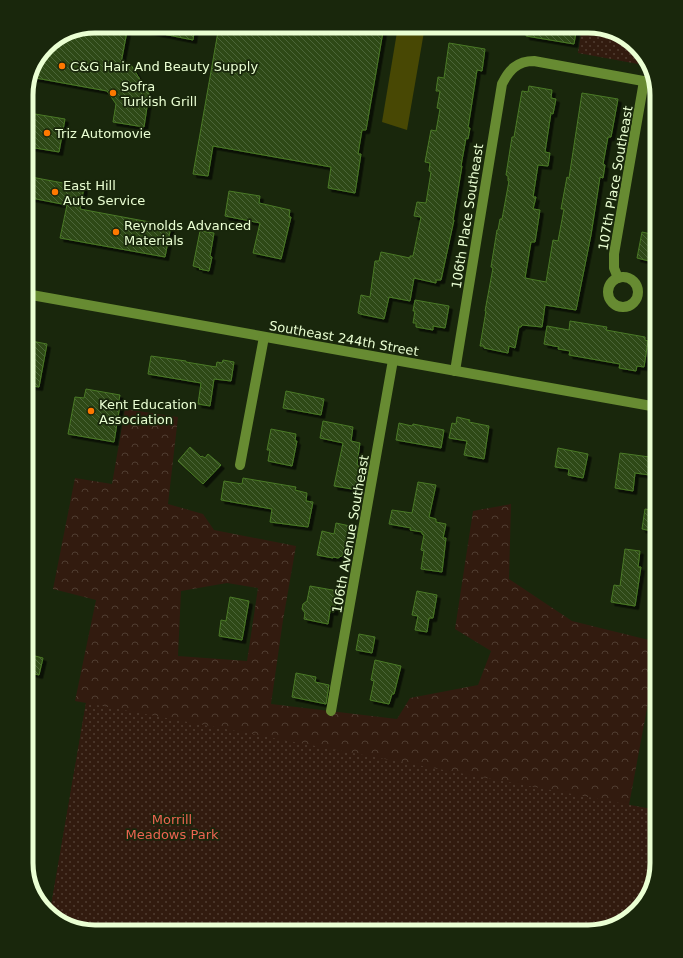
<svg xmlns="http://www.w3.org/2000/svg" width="683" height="958" font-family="'DejaVu Sans',sans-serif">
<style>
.forest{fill:url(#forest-crowns);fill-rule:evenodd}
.park{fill:url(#park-dots)}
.water{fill:#484804}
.building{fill:url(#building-back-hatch);stroke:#4a7926;filter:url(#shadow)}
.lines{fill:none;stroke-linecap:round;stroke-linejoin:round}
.minor{stroke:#678b32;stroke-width:10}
.poi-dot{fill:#fe7800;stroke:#19270c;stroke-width:1.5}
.labels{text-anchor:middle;stroke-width:3.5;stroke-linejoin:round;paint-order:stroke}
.poi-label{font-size:13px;fill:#eaffd3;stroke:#19270c;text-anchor:start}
.street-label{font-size:13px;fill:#eaffd3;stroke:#19270c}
.park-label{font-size:13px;fill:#ec6451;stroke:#19270c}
.rim{fill:none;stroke:#eaffd3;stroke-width:5}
</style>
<defs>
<pattern id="forest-crowns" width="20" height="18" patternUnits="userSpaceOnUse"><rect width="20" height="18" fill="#321b0f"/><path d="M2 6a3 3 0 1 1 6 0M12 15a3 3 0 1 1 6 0" fill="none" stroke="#503d31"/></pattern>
<pattern id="park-dots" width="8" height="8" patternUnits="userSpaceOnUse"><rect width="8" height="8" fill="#321b0f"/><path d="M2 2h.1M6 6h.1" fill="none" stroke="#503d31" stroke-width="1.8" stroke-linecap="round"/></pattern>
<pattern id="building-back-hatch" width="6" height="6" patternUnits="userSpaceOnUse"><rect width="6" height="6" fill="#2d4a16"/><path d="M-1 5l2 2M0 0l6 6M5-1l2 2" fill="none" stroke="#4c6537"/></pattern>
<filter id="shadow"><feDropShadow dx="3.5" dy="3.5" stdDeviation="0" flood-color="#0009"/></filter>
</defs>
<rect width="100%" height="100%" fill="#19270c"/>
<path class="forest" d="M 125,409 L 178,417 L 168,504 L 203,514 L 214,530 L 296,546 L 283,620 L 271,704 L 397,719 L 410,698 L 478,685 L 491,651 L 455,629 L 473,511 L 511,504 L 509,579 L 572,621 L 657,642 L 657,655 L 629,805 L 635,834 L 90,932 L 60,923 L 50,912 L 86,703 L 75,701 L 96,600 L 53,589 L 75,478 L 112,484 ZM 227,583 L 258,588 L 247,661 L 178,656 L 181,591 Z"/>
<g class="park">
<polygon points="582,26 593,26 623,35 648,60 649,66 578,53"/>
<polygon points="86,703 657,810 657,864 648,898 623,923 589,932 90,932 60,923 50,912"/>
</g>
<polygon class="water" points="398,26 425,26 407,130 382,122"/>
<g class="building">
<polygon points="95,26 128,26 121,63 131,65 149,94 144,127 113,122 116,104 107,91 30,77 33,65 49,43"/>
<polygon points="148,26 195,26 193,40 148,31"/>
<polygon points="219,26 384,26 366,130 362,130 358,154 361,154 355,193 328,188 331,167 213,146 208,176 193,174"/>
<polygon points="527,26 577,26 574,44 526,36"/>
<polygon points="449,43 485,49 482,71 477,70 468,128 470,128 468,139 466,138 461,166 462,166 453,220 454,220 441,280 436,280 436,283 414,278 410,301 389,297 384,319 360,314 358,313 361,295 370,297 375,261 379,261 381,252 410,258 410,256 413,256 421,217 414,216 417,202 426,203 431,172 429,171 430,163 425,162 431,130 436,131 440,109 437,108 440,91 436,91 438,77 444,78"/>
<polygon points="529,86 552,90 551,98 556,99 553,114 551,113 545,152 550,153 548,166 538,165 533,197 536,197 533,209 540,210 535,242 531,242 525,278 546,282 553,240 558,241 564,209 561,209 567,177 569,178 582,93 618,99 611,137 608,137 603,164 605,165 603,178 600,177 591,235 576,310 545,305 542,327 522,325 521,327 519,327 515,348 509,346 508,353 484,348 484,346 480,346 486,311 485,311 493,268 491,267 497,230 498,230 500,219 502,219 509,181 508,181 508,176 506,175 512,137 514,137 522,91 528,92"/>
<polygon points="35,114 65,119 59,152 29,147"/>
<polygon points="26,176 84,187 80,209 171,226 165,257 60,238 67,205 26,197"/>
<polygon points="229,191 260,196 259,203 290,210 289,217 291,217 281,259 253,253 260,223 225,216"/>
<polygon points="200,231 214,233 210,256 212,257 209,271 199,269 200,268 193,266"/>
<polygon points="651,231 657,232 657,263 637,258 642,232 651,234"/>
<polygon points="415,300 449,306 445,328 433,326 433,330 416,327 416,323 413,323 415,311 413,311"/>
<polygon points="570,321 607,327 606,330 645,337 645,340 648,341 644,367 637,366 636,371 619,368 620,364 569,355 570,351 558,349 559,347 544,344 547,326 569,330"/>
<polygon points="26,340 47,344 39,387 26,385"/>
<polygon points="151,356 186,361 186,362 216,367 217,362 222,363 223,360 234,362 231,381 214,379 210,406 198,404 201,383 148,374"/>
<polygon points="86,389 120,395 118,405 120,405 114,442 68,434 75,397 84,398"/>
<polygon points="286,391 324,399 321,415 283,408"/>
<polygon points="457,417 470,420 469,422 489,426 484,459 464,455 467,441 449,438 452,423 456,424"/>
<polygon points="323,421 353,427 351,441 360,443 357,464 362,471 358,490 334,486 343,443 320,438"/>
<polygon points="399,423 412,426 413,424 444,430 441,448 396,440"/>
<polygon points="271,429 296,434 295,441 297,441 292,466 268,461 270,450 267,450"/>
<polygon points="190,447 201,457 202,456 205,458 208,454 221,465 203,484 178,461"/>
<polygon points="558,448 588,454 583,478 568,475 569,469 555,467"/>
<polygon points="620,453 657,458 657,476 635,473 633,491 615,488"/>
<polygon points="243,478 296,487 295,490 307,493 306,501 313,502 308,527 270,522 272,509 221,500 224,481 242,484"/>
<polygon points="418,482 436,485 429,517 436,519 436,522 446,524 443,538 446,538 442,572 421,569 424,551 421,550 424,535 422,534 422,532 410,530 411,528 389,524 392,510 412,513"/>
<polygon points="645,509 657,511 657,532 642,529"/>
<polygon points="336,523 350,526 346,547 344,547 343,555 338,558 333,557 333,558 317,555 322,531 334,534"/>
<polygon points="625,549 640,551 638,567 641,567 635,606 611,602 614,585 620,586"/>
<polygon points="310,586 338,591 334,612 330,611 328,624 304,619 305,613 302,609 303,604 307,601"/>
<polygon points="417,591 437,595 433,618 429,618 427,632 415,630 418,616 412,615"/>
<polygon points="230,597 249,601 242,640 219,636 221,620 226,621"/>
<polygon points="359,634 375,637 372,653 356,650"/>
<polygon points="31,655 43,658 39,675 27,672"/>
<polygon points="375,660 401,666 394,694 392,694 389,704 370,700 374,681 371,680"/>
<polygon points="296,673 316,677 315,682 329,685 326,704 292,697"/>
</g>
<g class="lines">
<g class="minor">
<circle cx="623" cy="292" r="15"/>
<polyline points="618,278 614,268 614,254 644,81"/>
<polyline points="26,294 657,407"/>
<path d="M 455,371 L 502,84 C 509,70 517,61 534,61 L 654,83"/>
<polyline points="240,465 264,337"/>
<polyline points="331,711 393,360"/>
</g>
</g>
<g class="poi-dot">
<circle cx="62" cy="66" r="4"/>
<circle cx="113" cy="93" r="4"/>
<circle cx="47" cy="133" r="4"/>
<circle cx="55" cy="192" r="4"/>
<circle cx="116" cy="232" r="4"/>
<circle cx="91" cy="411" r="4"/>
</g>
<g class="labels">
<g class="poi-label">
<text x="70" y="71">C&amp;G Hair And Beauty Supply</text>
<text x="121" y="91">Sofra<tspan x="121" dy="15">Turkish Grill</tspan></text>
<text x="55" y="138">Triz Automovie</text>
<text x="63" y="190">East Hill<tspan x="63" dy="15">Auto Service</tspan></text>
<text x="124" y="230">Reynolds Advanced<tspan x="124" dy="15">Materials</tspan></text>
<text x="99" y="409">Kent Education<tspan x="99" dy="15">Association</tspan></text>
</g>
<g class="street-label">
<text transform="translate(615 178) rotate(-80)" y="5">107th Place Southeast</text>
<text transform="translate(467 216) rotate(-81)" y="5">106th Place Southeast</text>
<text transform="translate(344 338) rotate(10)" y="5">Southeast 244th Street</text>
<text transform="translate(350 534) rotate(-80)" y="5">106th Avenue Southeast</text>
</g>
<g class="park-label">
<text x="172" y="824">Morrill<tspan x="172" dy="15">Meadows Park</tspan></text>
</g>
</g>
<path d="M0 0H683V958H0ZM95 33H588A62 62 0 0 1 650 95V863A62 62 0 0 1 588 925H95A62 62 0 0 1 33 863V95A62 62 0 0 1 95 33Z" fill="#19270c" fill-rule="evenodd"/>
<path class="rim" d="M95 33H588A62 62 0 0 1 650 95V863A62 62 0 0 1 588 925H95A62 62 0 0 1 33 863V95A62 62 0 0 1 95 33Z"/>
</svg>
